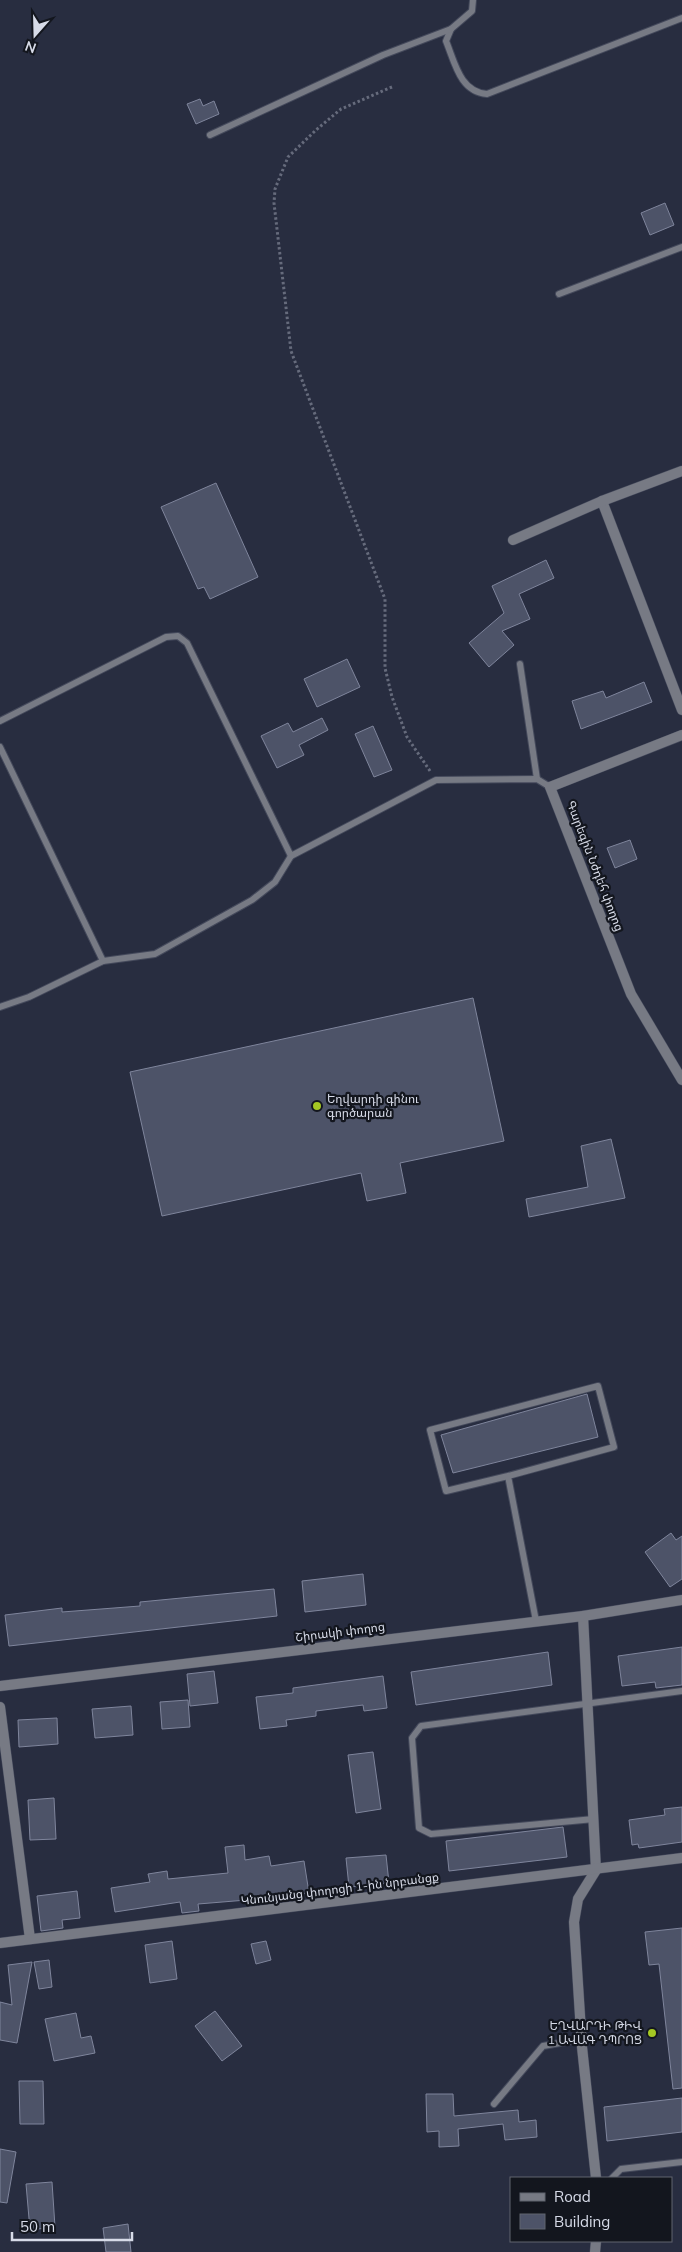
<svg xmlns="http://www.w3.org/2000/svg" width="682" height="2252" font-family="Mulish,'Noto Sans Armenian',sans-serif">
<style>
.building{fill:#4d5368;stroke:#7f859c}
.lines{fill:none;stroke-linecap:round;stroke-linejoin:round}
.lane-casing{stroke:#44495b;stroke-width:8}
.street-casing{stroke:#44495b;stroke-width:11}
.path{stroke:#666b7c;stroke-width:3;stroke-dasharray:2.5 2.5;stroke-linecap:butt}
.lane{stroke:#777a84;stroke-width:6}
.street{stroke:#777a84;stroke-width:10}
.poi-dot{fill:#a5c823;stroke:#13161e;stroke-width:2}
.labels{text-anchor:middle;stroke-width:4.5;stroke-linejoin:round;paint-order:stroke}
.street-label{font-size:12px;fill:#d7dbe8;stroke:#13161e}
.poi-label{font-size:12px;fill:#d7dbe8;stroke:#13161e;text-anchor:start}
</style>
<rect width="100%" height="100%" fill="#282d40"/>
<g class="building">
<polygon points="200,99 203,106 214,101 219,114 196,124 187,104"/>
<polygon points="665,203 674,225 650,235 641,213"/>
<polygon points="216,483 258,577 210,599 204,587 198,589 161,507"/>
<polygon points="546,560 554,578 519,594 530,619 502,631 514,645 489,667 469,643 504,613 492,586"/>
<polygon points="347,659 360,687 317,707 304,679"/>
<polygon points="644,682 652,702 581,729 572,701 603,691 606,698"/>
<polygon points="322,718 328,730 299,745 304,755 277,768 261,736 288,723 293,732"/>
<polygon points="373,726 392,770 374,777 355,734"/>
<polygon points="630,840 637,859 615,868 607,848"/>
<polygon points="473,998 504,1141 400,1163 406,1193 367,1201 361,1173 162,1216 130,1072"/>
<polygon points="611,1139 625,1198 529,1217 526,1199 588,1187 581,1146"/>
<polygon points="587,1394 598,1437 453,1473 441,1435"/>
<polygon points="671,1533 676,1540 682,1536 682,1579 670,1587 645,1552"/>
<polygon points="363,1574 366,1605 305,1612 302,1581"/>
<polygon points="274,1589 277,1616 9,1646 5,1615 62,1608 62,1612 140,1606 140,1602"/>
<polygon points="682,1647 682,1685 656,1688 655,1682 622,1686 618,1656"/>
<polygon points="548,1652 552,1685 416,1705 411,1672"/>
<polygon points="214,1671 218,1703 190,1706 187,1674"/>
<polygon points="383,1676 387,1708 364,1711 363,1705 316,1711 316,1716 286,1720 287,1726 260,1729 256,1697 293,1693 293,1688"/>
<polygon points="188,1700 190,1727 162,1729 160,1702"/>
<polygon points="131,1706 133,1735 95,1738 92,1709"/>
<polygon points="57,1718 58,1744 19,1747 18,1720"/>
<polygon points="373,1752 381,1809 356,1813 348,1755"/>
<polygon points="54,1798 56,1839 30,1840 28,1800"/>
<polygon points="682,1807 682,1842 639,1848 638,1844 632,1845 629,1820 665,1815 664,1809"/>
<polygon points="563,1827 567,1857 449,1871 446,1841"/>
<polygon points="244,1845 245,1860 269,1856 271,1866 304,1861 309,1893 273,1898 274,1902 260,1904 259,1899 198,1904 199,1911 182,1913 180,1902 115,1912 111,1888 150,1882 148,1874 167,1871 168,1879 228,1873 225,1847"/>
<polygon points="386,1855 389,1883 349,1887 346,1858"/>
<polygon points="77,1891 80,1918 62,1920 63,1928 41,1931 37,1896"/>
<polygon points="682,1928 682,2088 673,2089 659,1964 649,1965 645,1932"/>
<polygon points="172,1941 177,1979 150,1983 145,1945"/>
<polygon points="266,1941 271,1960 256,1964 251,1944"/>
<polygon points="49,1960 52,1987 39,1989 34,1962"/>
<polygon points="32,1962 17,2043 0,2040 0,2002 12,2005 8,1965"/>
<polygon points="215,2011 242,2046 222,2061 195,2026"/>
<polygon points="76,2013 81,2038 91,2036 95,2053 54,2061 45,2019"/>
<polygon points="19,2081 43,2081 44,2124 20,2124"/>
<polygon points="426,2094 453,2094 454,2116 518,2110 519,2122 536,2120 537,2137 505,2140 503,2124 458,2129 459,2146 439,2147 439,2131 427,2132"/>
<polygon points="682,2098 682,2132 607,2141 604,2107"/>
<polygon points="0,2149 16,2152 7,2203 0,2202"/>
<polygon points="52,2182 55,2227 30,2230 26,2184"/>
<polygon points="128,2224 131,2252 106,2252 103,2228"/>
</g>
<g class="lines">
<defs>
<g id="lane">
<path d="M 473,0 L 472,11 L 451,29 L 446,41 C 455,63 460,92 487,94 L 682,18"/>
<polyline points="210,135 383,55 451,29"/>
<polyline points="559,294 682,247"/>
<polyline points="520,664 537,779"/>
<polyline points="0,721 166,637 178,636 187,643 291,856 436,780 537,779 550,787"/>
<polyline points="0,747 103,961"/>
<polyline points="0,1007 29,997 103,961 155,954 252,900 275,882 291,856"/>
<polyline points="508,1476 614,1447 598,1386 430,1430 446,1491 508,1476 536,1621"/>
<polyline points="594,1819 431,1834 419,1828 412,1738 421,1726 682,1691"/>
<polyline points="494,2104 543,2046 582,2039"/>
<polyline points="612,2178 621,2169 682,2162"/>
</g>
<g id="street">
<polyline points="602,501 682,710"/>
<polyline points="513,540 602,501 682,471"/>
<polyline points="682,735 550,787 631,994 682,1080"/>
<polyline points="583,1616 596,1870 578,1899 574,1922 582,2047 596,2178"/>
<polyline points="0,1686 583,1616 682,1600"/>
<polyline points="0,1707 30,1939"/>
<polyline points="0,1943 682,1858"/>
<polyline points="595,2252 596,2241"/>
</g>
</defs>
<use href="#lane" class="lane-casing"/>
<use href="#street" class="street-casing"/>
<polyline class="path" points="392,87 341,109 316,130 288,157 275,189 274,203 291,351 385,599 385,668 392,697 407,737 430,771"/>
<use href="#lane" class="lane"/>
<use href="#street" class="street"/>
</g>
<g class="poi-dot">
<circle cx="317" cy="1106" r="5"/>
<circle cx="652" cy="2033" r="5"/>
</g>
<g class="labels">
<g class="street-label">
<text transform="translate(595 866) rotate(69)" y="4">Գարեգին Նժդեհ փողոց</text>
<text transform="translate(340 1632) rotate(-7)" y="4">Շիրակի փողոց</text>
<text transform="translate(340 1889) rotate(-7)" y="4">Կնունյանց փողոցի 1-ին նրբանցք</text>
</g>
<g class="poi-label">
<text x="327" y="1103">Եղվարդի գինու<tspan x="327" dy="14">գործարան</tspan></text>
<text x="642" y="2030" text-anchor="end">ԵՂՎԱՐԴԻ ԹԻՎ<tspan x="642" dy="14">1 ԱՎԱԳ ԴՊՐՈՑ</tspan></text>
</g>
</g>
<rect x="510" y="2177" width="162" height="65" fill="#13161e" stroke="#61656f"/>
<rect x="520" y="2193" width="25" height="8" fill="#777a84" stroke="#61656f"/>
<text x="554" y="2202" font-size="15" fill="#d7dbe8">Road</text>
<rect x="520" y="2214" width="25" height="15" fill="#4d5368" stroke="#61656f"/>
<text x="554" y="2227" font-size="15" fill="#d7dbe8">Building</text>
<g transform="translate(35 35) rotate(200)" stroke="#13161e" stroke-width="4" paint-order="stroke">
<path d="M0-4L9 19L0 12L-9 19Z" fill="#d7dbe8"/>
<text y="-8" font-size="14" font-weight="bold" text-anchor="middle" fill="#d7dbe8">N</text>
</g>
<path d="M12 2232v8h120v-8" fill="none" stroke="#d7dbe8" stroke-width="2.5"/>
<text x="20" y="2232" font-size="15" fill="#d7dbe8" stroke="#13161e" stroke-width="4" paint-order="stroke">50 m</text>
</svg>
